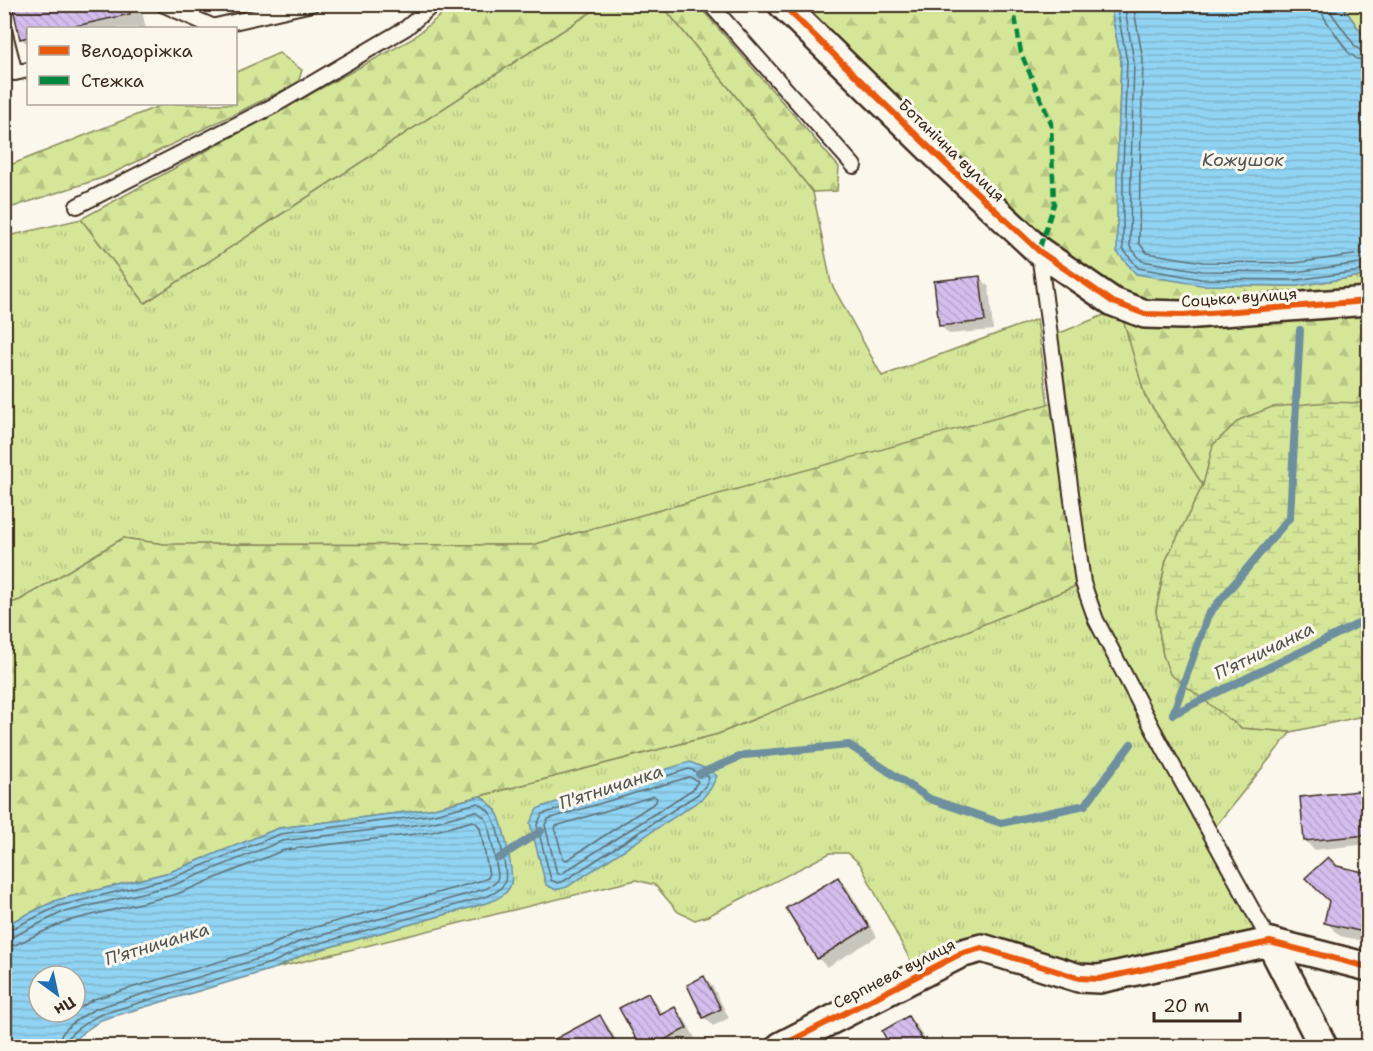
<svg xmlns="http://www.w3.org/2000/svg" width="1373" height="1051" font-family="'Shantell Sans',sans-serif">
<style>
.grass{fill:url(#grass-tufts);stroke:#88885c;stroke-width:1.5}
.forest{fill:url(#forest-firs);stroke:#88885c;stroke-width:1.5}
.wetland{fill:url(#wetland-marsh);stroke:#88885c;stroke-width:1.5}
.water{fill:url(#water-rules);stroke:#6e8f9d;stroke-width:1.5;fill-rule:evenodd}
.shadow{fill:#0003}
.lines{fill:none;stroke-linecap:round;stroke-linejoin:round}
.shore{stroke:#5d6e73;stroke-width:1.5}
.stream{stroke:#6e8f9d;stroke-width:8}
.building{fill:url(#building-back-hatch);stroke:#3b2a1e;stroke-width:1.5}
.lane-casing{stroke:#3b2a1e;stroke-width:18}
.street-casing{stroke:#3b2a1e;stroke-width:32}
.lane{stroke:#fbf7ec;stroke-width:14}
.street{stroke:#fbf7ec;stroke-width:27}
.quiet{stroke:#00873e;stroke-width:4.5;stroke-dasharray:9 4.5;stroke-linecap:butt}
.cycleway-casing{stroke:#fbf7ec;stroke-width:10}
.cycleway{stroke:#e8590c;stroke-width:6}
.labels{text-anchor:middle;stroke-width:6;stroke-linejoin:round;paint-order:stroke}
.street-label{font-size:16px;fill:#3b2a1e;stroke:#fbf7ec}
.water-label{font-size:18px;font-style:italic;fill:#505453;stroke:#fbf7ec}
</style>
<defs>
<pattern id="grass-tufts" width="24" height="20" patternUnits="userSpaceOnUse" patternTransform="scale(1.5)"><rect width="24" height="20" fill="#d5e699"/><path d="M3 7l-1-3M5 7V3M7 7l1-3M15 17l-1-3M17 17v-4M19 17l1-3" fill="none" stroke="#b8c583"/></pattern>
<pattern id="forest-firs" width="22" height="20" patternUnits="userSpaceOnUse" patternTransform="scale(1.5)"><rect width="22" height="20" fill="#d5e699"/><path d="M5 1l3.5 6h-7zM16 11l3.5 6h-7z" fill="#b8c583"/></pattern>
<pattern id="wetland-marsh" width="20" height="14" patternUnits="userSpaceOnUse" patternTransform="scale(1.5)"><rect width="20" height="14" fill="#d5e699"/><path d="M1 5h8M5 5V1M11 12h8M15 12V8" fill="none" stroke="#b8c583"/></pattern>
<pattern id="water-rules" width="6" height="5" patternUnits="userSpaceOnUse" patternTransform="scale(1.5)"><rect width="6" height="5" fill="#90d3f2"/><path d="M0 2.5h6" fill="none" stroke="#7db5cf"/></pattern>
<pattern id="building-back-hatch" width="6" height="6" patternUnits="userSpaceOnUse" patternTransform="scale(1.5)"><rect width="6" height="6" fill="#d4beee"/><path d="M-1 5l2 2M0 0l6 6M5-1l2 2" fill="none" stroke="#b7a3cc"/></pattern>
</defs>
<rect width="100%" height="100%" fill="#fbf7ec"/>
<filter id="ink" filterUnits="userSpaceOnUse"><feTurbulence type="fractalNoise" baseFrequency=".0167" numOctaves="2"/><feDisplacementMap in="SourceGraphic" scale="12" xChannelSelector="R" yChannelSelector="G"/><feConvolveMatrix kernelMatrix="1 2 1 2 8 2 1 2 1" color-interpolation-filters="sRGB"/></filter>
<g filter="url(#ink)">
<g class="grass">
<polygon points="602,5 662,5 813,192 831,283 882,376 1037,319 1048,405 532,545 164,544 123,538 20,600 5,605 4,237 81,219 145,303"/>
<polygon points="1121,308 1145,396 1203,485 1166,560 1156,611 1163,655 1241,728 1291,732 1210,833 1270,942 1099,979 982,948 918,975 860,864 848,853 830,853 708,916 695,920 678,912 655,885 636,880 276,968 305,954 490,902 496,810 481,796 718,734 1083,583 1050,337"/>
</g>
<g class="forest">
<polygon points="453,5 602,5 145,303 81,219 412,39"/>
<polygon points="662,5 698,5 839,167 837,191 813,192"/>
<polygon points="791,5 1110,5 1121,61 1117,168 1201,285 1296,286 1368,275 1368,676 1323,669 1145,396 1117,298 1043,245"/>
<polygon points="1342,5 1368,5 1368,42"/>
<polygon points="279,53 302,70 298,83 105,177 13,207 5,202 5,167 164,104 236,104 236,72"/>
<polygon points="1059,401 1083,583 718,734 430,809 279,828 170,872 57,900 5,925 5,605 20,600 123,538 164,544 532,545"/>
</g>
<polygon class="wetland" points="1329,402 1360,403 1368,405 1368,715 1291,732 1241,728 1170,674 1163,655 1156,611 1166,560 1203,485 1213,445 1239,420 1272,407"/>
<g class="water">
<polygon points="1110,5 1342,5 1368,42 1368,275 1297,286 1201,285 1136,274 1117,252 1117,168 1121,61"/>
<polygon points="690,762 709,770 717,776 711,788 702,799 567,887 556,890 546,885 530,823 537,809 547,805"/>
<path d="M 481,796 C 486,801 494,806 497,813 C 503,823 514,872 511,883 C 509,893 499,898 490,902 L 305,954 L 276,968 L 101,1020 L 84,1032 L 69,1046 L 5,1046 L 5,925 L 57,900 L 170,872 L 279,828 L 430,809 ZM 39,976 L 75,976 L 75,1012 L 39,1012 Z"/>
</g>
<g class="shadow">
<polygon points="14,4 140,4 146,28 28,28 28,45 21,38"/>
<polygon points="4,65 11,90 4,92"/>
<polygon points="980,278 989,287 993,330 949,334 940,325"/>
<polygon points="1368,792 1368,844 1314,850 1305,840 1301,799"/>
<polygon points="1336,867 1368,874 1368,942 1340,936 1326,922"/>
<polygon points="838,878 847,887 877,937 827,967 818,958"/>
<polygon points="704,978 713,987 729,1018 713,1026 704,1017"/>
<polygon points="648,994 657,1004 663,1015 675,1009 684,1018 695,1038 678,1046 642,1046 621,1008"/>
<polygon points="599,1017 608,1026 620,1046 561,1046 557,1040"/>
<polygon points="908,1017 917,1026 929,1046 882,1046 890,1042"/>
</g>
<g class="lines">
<g class="shore">
<polyline points="1116,4 1127,61 1123,168 1123,249 1138,268 1201,279 1296,280 1368,270"/>
<polyline points="1124,4 1134,61 1131,168 1130,247 1142,261 1202,271 1295,272 1368,262"/>
<polyline points="1133,4 1143,60 1140,168 1139,243 1147,253 1203,262 1295,263 1368,253"/>
<polyline points="1321,4 1322,12 1325,19 1348,52 1357,59 1368,61"/>
<polyline points="1330,4 1332,14 1355,46 1361,51 1368,52"/>
<polygon points="689,769 706,775 709,778 706,785 698,794 564,881 557,883 551,880 537,825 542,814"/>
<polygon points="689,777 698,781 693,789 561,874 557,874 545,825 548,819"/>
<polygon points="654,796 657,798 656,802 567,860 563,859 555,828 556,826"/>
<path d="M 4,930 L 9,930 L 59,906 L 172,878 L 280,834 L 430,815 L 478,803 C 483,806 489,810 492,816 C 497,824 508,872 505,881 C 503,889 495,893 488,896 L 303,948 L 274,962 L 99,1015 C 88,1022 67,1032 65,1046"/>
<path d="M 4,938 L 12,937 L 61,913 L 174,885 L 282,841 L 431,823 L 476,811 L 485,818 L 488,824 L 498,874 C 498,883 493,885 485,889 L 301,941 L 271,955 L 97,1008 C 82,1016 59,1029 57,1046"/>
<polyline points="4,947 15,945 64,922 177,894 284,850 432,832 473,821 477,824 480,828 489,875 488,878 483,880 298,932 268,947 94,999 75,1011"/>
</g>
<g class="stream">
<polyline points="1173,714 1208,615 1290,517 1300,330"/>
<polyline points="1173,714 1368,619"/>
<polyline points="699,774 744,755 849,745 930,799 1001,823 1085,805 1131,744"/>
<polyline points="499,858 541,831"/>
</g>
</g>
<g class="building">
<polygon points="12,4 127,4 130,14 67,28 28,28 28,37 20,39"/>
<polygon points="980,276 985,321 939,326 934,281"/>
<polygon points="1368,790 1368,835 1304,841 1300,797"/>
<polygon points="1328,857 1337,866 1368,873 1368,933 1324,923 1329,901 1305,878"/>
<polygon points="838,877 869,927 817,959 786,908"/>
<polygon points="704,976 721,1009 703,1018 687,985"/>
<polygon points="648,993 660,1015 675,1007 687,1028 653,1046 640,1046 619,1008"/>
<polygon points="600,1015 617,1046 559,1046 555,1039"/>
<polygon points="908,1016 926,1046 879,1046 888,1042 882,1031"/>
</g>
<g class="lines">
<defs>
<g id="lane">
<polyline points="162,4 214,27"/>
<polyline points="710,4 854,166"/>
<polyline points="207,28 312,4"/>
<polyline points="4,30 15,73 28,70"/>
<polyline points="77,206 275,105 406,28 434,4"/>
<polyline points="1039,253 1083,583 1096,620 1154,731 1270,942"/>
</g>
<g id="street">
<polyline points="782,4 945,163 1039,251 1113,302 1145,314 1183,315 1368,301"/>
<polyline points="1270,942 1323,1046"/>
<polyline points="781,1046 960,954 982,948 1079,978 1099,979 1270,942 1368,967"/>
</g>
</defs>
<use href="#lane" class="lane-casing"/>
<use href="#street" class="street-casing"/>
<use href="#lane" class="lane"/>
<use href="#street" class="street"/>
<polyline class="quiet" points="1013,4 1021,53 1051,123 1054,204 1039,251"/>
<defs>
<g id="cycleway">
<polyline points="782,4 945,163 1039,251 1113,302 1145,314 1183,315 1368,301"/>
<polyline points="781,1046 960,954 982,948 1079,978 1099,979 1270,942 1368,967"/>
</g>
</defs>
<use href="#cycleway" class="cycleway-casing"/>
<use href="#cycleway" class="cycleway"/>
</g>
</g>
<g class="labels">
<g class="street-label">
<text transform="translate(952 150) rotate(44)" y="6">Ботанічна вулиця</text>
<text transform="translate(1239 297) rotate(-4)" y="6">Соцька вулиця</text>
<text transform="translate(894 973) rotate(-27)" y="6">Серпнева вулиця</text>
</g>
<g class="water-label">
<text x="1243" y="166">Кожушок</text>
<text transform="translate(1264 651) rotate(-26)" y="6">П'ятничанка</text>
<text transform="translate(611 787) rotate(-18)" y="6">П'ятничанка</text>
<text transform="translate(157 944) rotate(-17)" y="6">П'ятничанка</text>
</g>
</g>
<rect width="1373" height="1051" fill="none" stroke="#fbf7ec" stroke-width="24"/>
<rect x="12" y="12" width="1349" height="1027" fill="none" stroke="#3b2a1e" stroke-width="2" filter="url(#ink)"/>
<rect x="27" y="27" width="210" height="78" fill="#fbf7ec" stroke="#aea59a" stroke-width="1.5"/>
<rect x="39" y="46" width="30" height="9" fill="#e8590c" stroke="#aea59a" stroke-width="1.5"/>
<text x="81" y="57" font-size="18" fill="#3b2a1e">Велодоріжка</text>
<rect x="39" y="76" width="30" height="9" fill="#00873e" stroke="#aea59a" stroke-width="1.5"/>
<text x="81" y="87" font-size="18" fill="#3b2a1e">Стежка</text>
<g transform="translate(57 994) rotate(147)"><circle r="28" fill="#fbf7ec" stroke="#aea59a" stroke-width="1.5"/>
<path d="M0-4.5L10 22L0 15L-10 22Z" fill="#1f6fb2"/>
<text y="-9" font-size="16" font-weight="bold" text-anchor="middle" fill="#3b2a1e">Пн</text>
</g>
<path d="M1154 1012v9h86v-9" fill="none" stroke="#3b2a1e" stroke-width="3"/>
<text x="1163" y="1012" font-size="18" fill="#3b2a1e" stroke="#fbf7ec" stroke-width="4.5" paint-order="stroke">20 m</text>
</svg>
